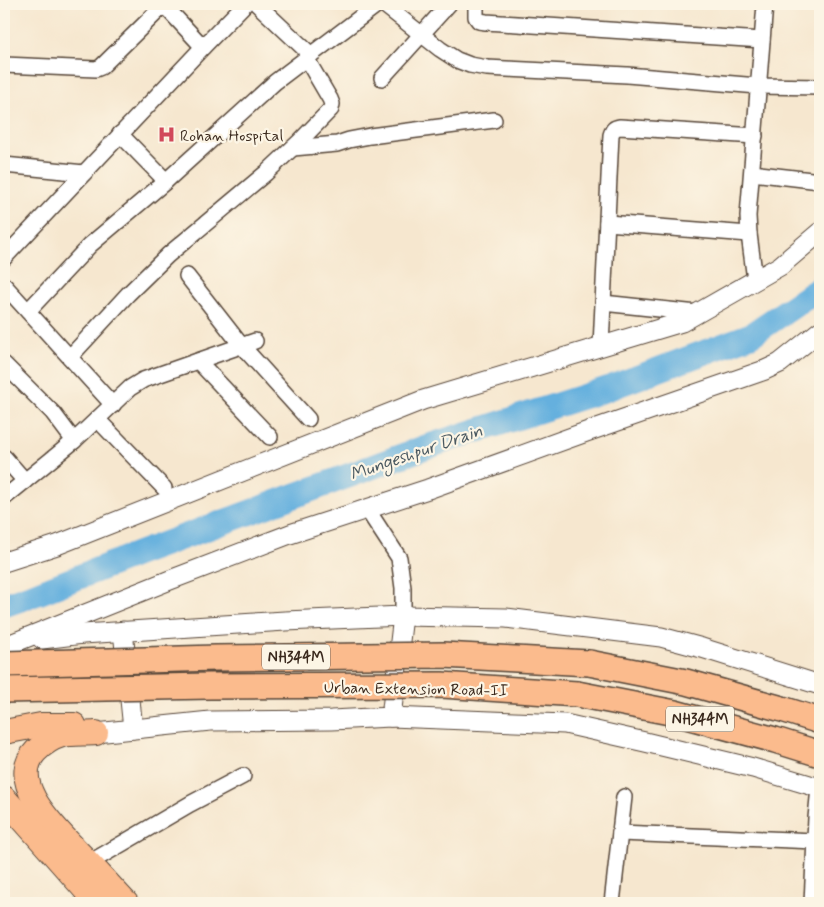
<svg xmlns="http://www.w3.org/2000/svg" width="824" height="907" font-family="Mynerve,sans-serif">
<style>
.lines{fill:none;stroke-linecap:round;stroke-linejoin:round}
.river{stroke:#65b0de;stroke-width:25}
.minor-casing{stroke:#574639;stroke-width:18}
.tertiary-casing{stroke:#574639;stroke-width:21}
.primary-casing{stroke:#574639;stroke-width:26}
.trunk-casing{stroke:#574639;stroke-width:28}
.minor{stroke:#fff;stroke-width:15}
.tertiary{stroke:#fff;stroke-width:19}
.primary{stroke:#fbbb8d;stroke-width:24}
.trunk{stroke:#fbbb8d;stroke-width:25}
.trunk-bridge-casing{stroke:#574639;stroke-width:28;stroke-linecap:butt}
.trunk-bridge{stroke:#fbbb8d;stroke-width:25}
.labels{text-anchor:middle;stroke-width:4.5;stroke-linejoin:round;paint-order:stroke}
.shield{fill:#fcf5e5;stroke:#75675a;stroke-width:1}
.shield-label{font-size:15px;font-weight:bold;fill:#3b2a1e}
.poi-label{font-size:16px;fill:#3b2a1e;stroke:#fcf5e5;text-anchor:start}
.street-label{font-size:16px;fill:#3b2a1e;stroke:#fcf5e5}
.water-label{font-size:18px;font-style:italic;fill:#4a5961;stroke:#fcf5e5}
</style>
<rect width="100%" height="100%" fill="#fcf5e5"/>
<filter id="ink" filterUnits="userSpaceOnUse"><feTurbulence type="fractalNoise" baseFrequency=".02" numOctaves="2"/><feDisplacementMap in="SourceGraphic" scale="10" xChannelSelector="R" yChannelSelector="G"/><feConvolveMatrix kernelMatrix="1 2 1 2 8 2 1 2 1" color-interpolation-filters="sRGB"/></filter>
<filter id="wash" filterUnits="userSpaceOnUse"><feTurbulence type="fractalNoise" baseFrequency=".0096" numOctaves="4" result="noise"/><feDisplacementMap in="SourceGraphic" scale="20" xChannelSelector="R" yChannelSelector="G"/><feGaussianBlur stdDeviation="1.12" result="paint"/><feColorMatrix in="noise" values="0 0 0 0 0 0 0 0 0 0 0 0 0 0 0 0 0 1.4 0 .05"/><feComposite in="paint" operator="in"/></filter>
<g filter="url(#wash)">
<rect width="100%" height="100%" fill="#f6e7cf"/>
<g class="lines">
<polyline class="river" points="4,605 38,593 140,553 426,447 604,390 751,335 820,288"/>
</g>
</g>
<g filter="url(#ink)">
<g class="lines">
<defs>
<g id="minor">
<polyline points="163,4 203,47"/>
<polyline points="257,4 311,55"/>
<polyline points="383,4 440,49 457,60 470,65 487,68 627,75 758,86 820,87"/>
<polyline points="476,4 476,17 479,21 486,22 762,40"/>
<polyline points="4,65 96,69 101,67 164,5"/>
<polyline points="382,78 449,4"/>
<polyline points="120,134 166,181"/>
<polyline points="293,148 337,144 349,140 370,136 494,120"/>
<polyline points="4,165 84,173"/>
<polyline points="752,173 820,181"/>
<polyline points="607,223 749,234"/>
<polyline points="4,258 203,47 245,4"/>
<polyline points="187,276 241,345 308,419"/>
<polyline points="755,280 749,234 748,216 765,4"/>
<polyline points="4,285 113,405"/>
<polyline points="603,303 697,313"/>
<polyline points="28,311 90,245 166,181 275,82 378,4"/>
<path d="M 601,346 L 611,135 C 613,129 614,128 620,127 L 755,136"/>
<polyline points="70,357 128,294 168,255 266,173 300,141 331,109 332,104 330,99 306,58"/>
<polyline points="198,361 270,437"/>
<polyline points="4,364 53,413 74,441"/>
<polyline points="97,419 164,488"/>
<polyline points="4,457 25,481"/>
<polyline points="4,498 74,441 130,388 143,380 255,341"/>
<polyline points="367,509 399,558 403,588 403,616"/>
<polyline points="620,833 815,841"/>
<polyline points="89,863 190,804 243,776"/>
<polyline points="612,903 624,797"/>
<polyline points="812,903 816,818 819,788"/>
</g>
<g id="tertiary">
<polyline points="4,562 57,545 423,400 682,322 780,266 820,232"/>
<polyline points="123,631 133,729"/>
<polyline points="42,639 83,634 285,621 403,616 506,618 661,637 702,648 820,685"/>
<polyline points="4,649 13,643 170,580 290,534 428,489 586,432 765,370 780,363 820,331"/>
<polyline points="391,717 403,616"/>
<polyline points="96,733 210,721 331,720 391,717 565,724 645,742 753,768 820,788"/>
</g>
<g id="primary">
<polyline points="4,732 41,725 74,725"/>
<path d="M 96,733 C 85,734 73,733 62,735 C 52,738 43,744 36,751 C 5,783 58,830 79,853 C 95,869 110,886 126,903"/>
<polyline points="4,798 97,903"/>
</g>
<g id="trunk">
<polyline points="589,663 686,682 782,709 820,721"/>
<polyline points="577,694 675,713 775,740 820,754"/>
</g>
</defs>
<use href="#minor" class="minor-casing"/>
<use href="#tertiary" class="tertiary-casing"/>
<use href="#primary" class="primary-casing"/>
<use href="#trunk" class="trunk-casing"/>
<use href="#minor" class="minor"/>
<use href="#tertiary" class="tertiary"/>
<use href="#primary" class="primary"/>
<use href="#trunk" class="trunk"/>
<defs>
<g id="trunk-bridge">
<polyline points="4,664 216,658 443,655 589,663"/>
<polyline points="4,690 210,686 442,685 577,694"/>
</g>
</defs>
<use href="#trunk-bridge" class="trunk-bridge-casing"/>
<use href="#trunk-bridge" class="trunk-bridge"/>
</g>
</g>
<defs>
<symbol id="hospital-bare" viewBox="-9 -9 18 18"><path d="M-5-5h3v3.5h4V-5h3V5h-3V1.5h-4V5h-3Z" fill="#d1495b" stroke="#fcf5e5" stroke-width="2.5" paint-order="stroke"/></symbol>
</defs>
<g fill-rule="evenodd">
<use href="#hospital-bare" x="154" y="122" width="25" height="25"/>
</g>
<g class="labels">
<g class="shield">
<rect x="262" y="644.5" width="68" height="25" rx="4"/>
<rect x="666" y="706.5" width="68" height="25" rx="4"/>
</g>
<g class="shield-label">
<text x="296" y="662">NH344M</text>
<text x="700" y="724">NH344M</text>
</g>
<g class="poi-label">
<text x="180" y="141">Rohan Hospital</text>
</g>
<g class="street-label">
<text transform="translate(416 688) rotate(1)" y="6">Urban Extension Road-II</text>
</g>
<g class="water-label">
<text transform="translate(416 452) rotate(-19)" y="6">Mungeshpur Drain</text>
</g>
</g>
<rect width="824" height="907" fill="none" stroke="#fcf5e5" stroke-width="20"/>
</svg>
